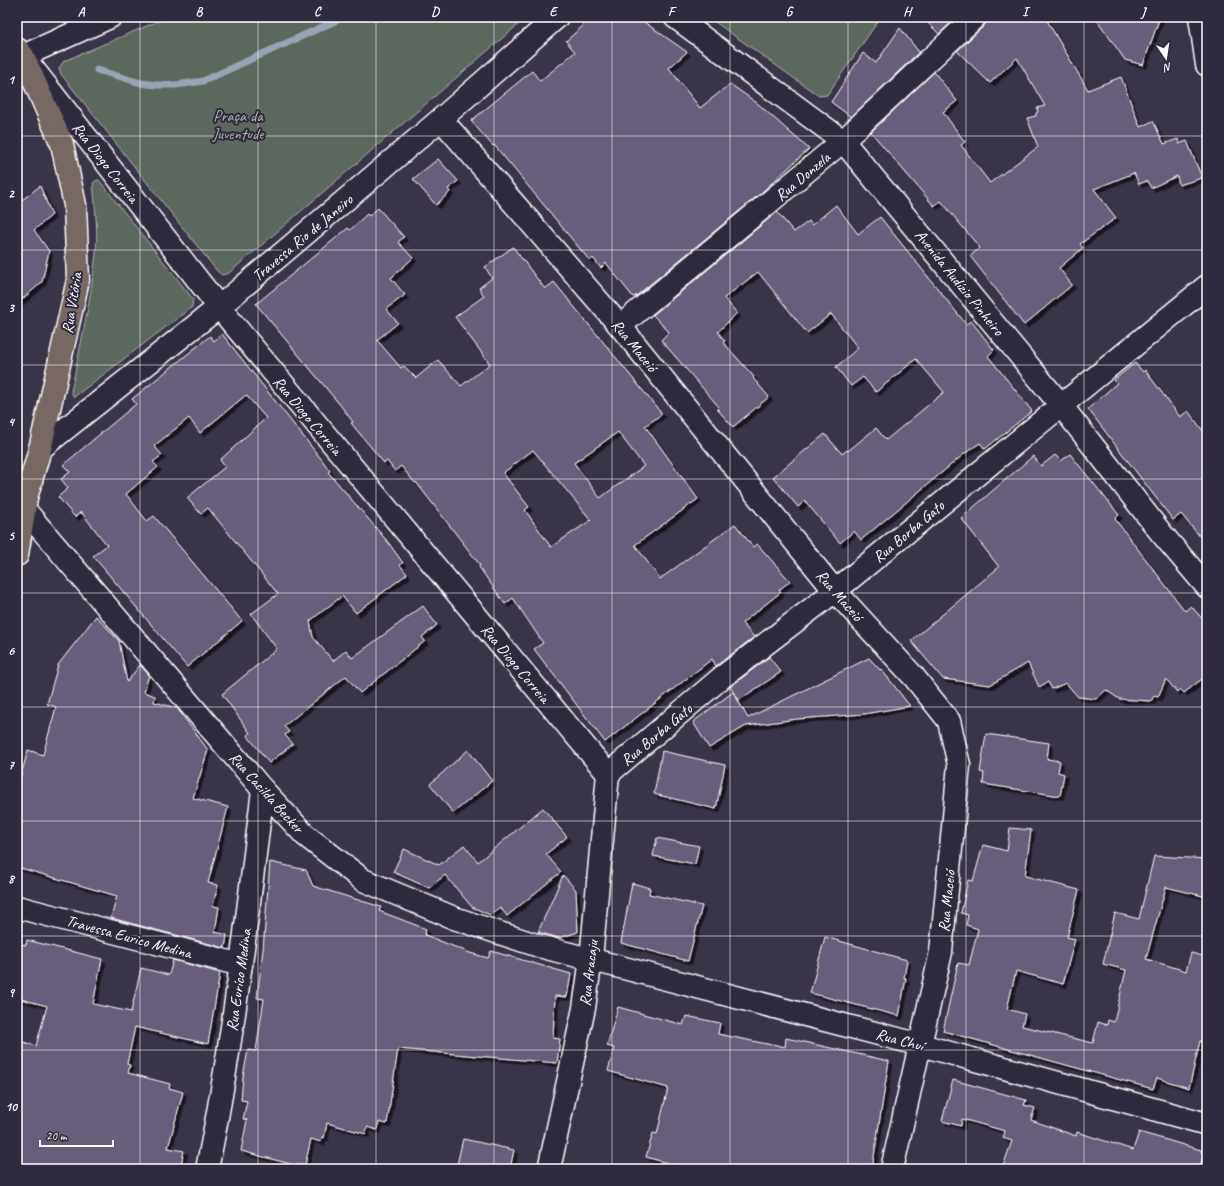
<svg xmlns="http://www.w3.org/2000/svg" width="1224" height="1186" font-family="Caveat,sans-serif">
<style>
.green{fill:#5b685d;stroke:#adb4ae}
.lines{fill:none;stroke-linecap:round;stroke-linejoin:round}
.stream{stroke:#98a4b2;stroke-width:7}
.building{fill:#675d7a;stroke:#fff;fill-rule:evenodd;filter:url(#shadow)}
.street-casing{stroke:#fff;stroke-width:25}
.secondary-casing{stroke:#fff;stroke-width:25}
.primary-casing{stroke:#fff;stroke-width:25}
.street{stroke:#2f2a3d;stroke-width:22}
.secondary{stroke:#2f2a3d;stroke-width:22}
.primary{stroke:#776864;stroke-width:22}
.grid{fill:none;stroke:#fff;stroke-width:1;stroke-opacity:0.55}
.labels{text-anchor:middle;stroke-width:4;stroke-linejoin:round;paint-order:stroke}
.park-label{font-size:16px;fill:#adb4ae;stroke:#2f2a3d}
.street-label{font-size:16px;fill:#fff;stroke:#2f2a3d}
.neatline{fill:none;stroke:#fff;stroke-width:1.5}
.grid-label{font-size:13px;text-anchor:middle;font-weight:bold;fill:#fff}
</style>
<defs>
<filter id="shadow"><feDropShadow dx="3.5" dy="3.5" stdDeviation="0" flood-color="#0009"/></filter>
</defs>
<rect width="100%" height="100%" fill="#3a3449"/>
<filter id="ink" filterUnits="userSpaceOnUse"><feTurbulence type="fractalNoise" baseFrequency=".025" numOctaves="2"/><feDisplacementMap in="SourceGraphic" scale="8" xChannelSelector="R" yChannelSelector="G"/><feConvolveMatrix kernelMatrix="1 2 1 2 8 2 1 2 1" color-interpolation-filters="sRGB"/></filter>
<g filter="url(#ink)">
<g class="green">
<polygon points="168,17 527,17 229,273 222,275 217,271 61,74 59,68 64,61"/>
<polygon points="708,17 881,17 827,95 819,96"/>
<path d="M 97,180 L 99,180 L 193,299 L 192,307 L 74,397 L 71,392 C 80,346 91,300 96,253 C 98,230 95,206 93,183 Z"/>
</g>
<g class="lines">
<polyline class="stream" points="97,70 141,83 157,85 176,85 203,81 344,17"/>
</g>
<g class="building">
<polygon points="593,17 637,17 687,52 669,68 700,108 730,84 757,103 809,149 761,193 636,296 633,297 606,263 601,268 593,258 590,261 505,158 494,145 493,146 471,121 532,71 540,81 575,52 566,41"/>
<polygon points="922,17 957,17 939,34"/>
<polygon points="987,17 1045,17 1088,90 1121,77 1140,127 1153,121 1164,144 1178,139 1179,144 1187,141 1202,178 1179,185 1177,176 1151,188 1147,181 1139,184 1134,173 1094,189 1116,218 1080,244 1083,248 1059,268 1072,285 1024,325 970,256 980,248 941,201 934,206 871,132 934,72 957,101 943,112 965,142 961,145 990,183 1038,147 1027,118 1036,116 1036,113 1038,112 1037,108 1045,106 1017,58 990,83 957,51 984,26"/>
<polygon points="1095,17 1160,17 1143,65 1125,60"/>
<polygon points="900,28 919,52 851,117 831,102 863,53 876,63"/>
<polygon points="438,159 458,181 448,189 450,192 436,205 413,179"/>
<polygon points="40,186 52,215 34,230 49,251 42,282 17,304 17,204"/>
<polygon points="836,205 858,234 880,217 966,324 971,321 994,350 988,356 1032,411 985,449 980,443 964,454 861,540 854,531 840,543 805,501 798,507 773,477 825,434 842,454 847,450 848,451 876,428 886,440 944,392 916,359 876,392 863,377 851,386 836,367 858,348 831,314 807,333 758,272 724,298 737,313 718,332 725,341 723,342 754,377 753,378 769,397 733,427 717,409 719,407 661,340 669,332 653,315 777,212 794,232 809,221 812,225"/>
<path d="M 378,208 L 404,237 L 398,242 L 413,258 L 391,278 L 405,295 L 386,309 L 398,323 L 377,340 L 401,368 L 404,366 L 416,378 L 438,360 L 461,386 L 490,364 L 455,317 L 484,296 L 479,288 L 492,278 L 485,267 L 513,247 L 545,289 L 554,282 L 662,414 L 645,426 L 698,499 L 635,545 L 660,579 L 735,524 L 753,547 L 757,544 L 790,581 L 779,590 L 781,592 L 742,623 L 754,637 L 716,666 L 712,659 L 605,742 L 534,649 L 543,643 L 513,598 L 505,604 L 479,567 L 480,565 L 416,482 L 415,483 L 401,466 L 395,471 L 387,461 L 384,463 L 351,423 L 353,422 L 341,406 L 256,304 L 348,228 L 350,230 L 367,214 L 369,216 ZM 618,432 L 644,466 L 600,498 L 574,463 ZM 533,450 L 591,520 L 551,547 L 525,510 L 529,507 L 503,473 Z"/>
<polygon points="222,334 322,460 330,471 328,472 388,542 403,563 400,565 407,574 356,613 342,596 310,621 313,637 333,661 346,650 352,658 423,606 437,625 422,637 425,641 360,693 346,676 284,726 289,732 285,735 293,744 269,763 247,735 250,733 222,694 277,649 251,614 278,594 208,508 201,514 187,498 225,467 220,460 266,418 246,395 200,433 189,418 154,446 162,455 153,462 158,467 126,494 147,521 154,516 242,621 187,667 93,556 107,545 81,512 75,517 58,497 68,488 61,479 70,472 63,465 136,404 132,399 210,336 214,341"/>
<polygon points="1135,363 1143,372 1145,370 1180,417 1188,411 1207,436 1207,545 1181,514 1173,520 1088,409 1117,383 1114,380"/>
<polygon points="1070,454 1119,515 1115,519 1185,611 1191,606 1207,624 1207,675 1184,693 1180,689 1177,692 1166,679 1158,697 1154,696 1151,701 1119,699 1106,690 1096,699 1078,697 1066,683 1052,689 1048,682 1039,687 1028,663 990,685 943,679 911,641 999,567 961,518 1033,456 1041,466 1055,455 1061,461"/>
<polygon points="96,616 119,641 127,682 140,665 149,675 144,692 155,696 154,702 177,708 208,750 193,798 228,807 208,883 218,885 213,906 219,907 215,932 227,935 225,948 111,918 117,896 17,867 17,790 28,750 43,755 56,707 47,704 58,665"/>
<polygon points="769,657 781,672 739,700 730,687"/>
<polygon points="869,658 880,670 881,669 910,706 864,714 797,719 746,726 709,748 693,722 733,692 748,718"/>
<polygon points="986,734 1049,743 1047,759 1060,761 1058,772 1064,774 1060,796 983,784 984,773 980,772"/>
<polygon points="468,750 492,781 453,813 430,784"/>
<polygon points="662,751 725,765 716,809 654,794"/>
<polygon points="543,808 567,837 546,854 561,872 507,916 500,907 490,915 472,907 445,875 429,888 393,872 404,849 439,865 464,845 478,862"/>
<polygon points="1010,828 1031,830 1025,876 1079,890 1067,937 1075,939 1063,984 1016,971 1007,1009 1025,1014 1022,1026 1093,1043 1098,1022 1107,1025 1108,1020 1114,1022 1126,970 1103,964 1115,913 1139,919 1154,856 1207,859 1207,897 1166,887 1146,959 1186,971 1191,953 1207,957 1207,1043 1200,1041 1189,1088 1157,1078 1153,1089 943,1031 958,963 969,965 978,929 966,925 968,915 961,913 968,880 973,881 983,845 1007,851"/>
<polygon points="657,838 699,846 695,864 653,856"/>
<polygon points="270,862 306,870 313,886 381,907 379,911 426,929 425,935 470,953 488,958 491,951 571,974 567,997 555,996 553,1038 560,1039 557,1063 398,1049 387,1124 379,1122 377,1130 367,1127 366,1134 327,1123 324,1138 322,1137 321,1142 311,1139 305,1165 299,1163 298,1166 241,1151 247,1120 243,1119 247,1101 241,1100 243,1077 248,1050 256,1051 264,999 257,998 263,950"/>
<polygon points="563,875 576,890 578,932 559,938 538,932"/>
<polygon points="632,883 650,888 649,894 702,906 688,961 621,943"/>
<polygon points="825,937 907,960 904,978 906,978 899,1016 810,993"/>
<polygon points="27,940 102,959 93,1004 131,1012 141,968 169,975 173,960 220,973 208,1044 135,1027 127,1064 130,1065 128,1073 170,1084 169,1088 183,1092 168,1148 184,1151 180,1169 17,1169 17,1040 36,1046 47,1006 17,998 17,943 26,945"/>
<polygon points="618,1007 683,1025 686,1016 720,1023 718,1034 772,1045 772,1044 785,1047 786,1038 889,1061 872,1169 688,1169 646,1157 653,1133 657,1134 668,1088 608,1071 614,1048 607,1046"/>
<polygon points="953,1080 1026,1100 1024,1105 1035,1108 1031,1120 1076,1136 1077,1132 1133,1150 1139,1132 1201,1150 1201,1152 1204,1153 1199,1169 1002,1169 1012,1141 1003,1138 1005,1131 962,1119 961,1126 942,1121"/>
<polygon points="463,1139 514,1150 510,1169 456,1169"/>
</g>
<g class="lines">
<defs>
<g id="street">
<polyline points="110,17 23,56 219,307 608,774"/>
<polyline points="675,17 843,141 1060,404 1162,534 1207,587"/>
<polyline points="441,119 620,326 835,591 914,677 949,721 959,765 941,952 892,1169"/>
<polyline points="620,326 843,141 975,17"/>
<polyline points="40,449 219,307 441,119 557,17"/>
<polyline points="17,506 24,509 263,790 305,835 363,880 454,918 539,946 921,1045 1207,1124"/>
<polyline points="608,774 721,678 835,591 1207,286"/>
<polyline points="17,907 241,965"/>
<path d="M 207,1169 C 233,1044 247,917 263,790"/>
<polyline points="549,1169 584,1008 591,959 608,774"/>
</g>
<polyline id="secondary" points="1200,17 1207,65"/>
<polyline id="primary" points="17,49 23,56 62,144 75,205 78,280 40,449 26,498 17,555"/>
</defs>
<use href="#street" class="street-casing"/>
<use href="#secondary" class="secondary-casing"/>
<use href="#primary" class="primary-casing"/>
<use href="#street" class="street"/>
<use href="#secondary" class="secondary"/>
<use href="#primary" class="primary"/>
</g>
</g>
<path class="grid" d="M 140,17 L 140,1169M 258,17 L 258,1169M 376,17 L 376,1169M 494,17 L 494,1169M 612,17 L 612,1169M 730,17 L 730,1169M 848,17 L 848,1169M 966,17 L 966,1169M 1084,17 L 1084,1169M 17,136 L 1207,136M 17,250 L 1207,250M 17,365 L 1207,365M 17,479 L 1207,479M 17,593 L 1207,593M 17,707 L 1207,707M 17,821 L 1207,821M 17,936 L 1207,936M 17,1050 L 1207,1050"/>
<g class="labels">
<g class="park-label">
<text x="238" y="121">Praça da<tspan x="238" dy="18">Juventude</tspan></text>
</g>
<g class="street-label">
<text transform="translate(106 162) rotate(52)" y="6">Rua Diogo Correia</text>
<text transform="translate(802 176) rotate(-40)" y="6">Rua Donzela</text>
<text transform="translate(302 237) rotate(-40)" y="6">Travessa Rio de Janeiro</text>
<text transform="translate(960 282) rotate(51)" y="6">Avenida Audízio Pinheiro</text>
<text transform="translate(71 303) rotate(-81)" y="6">Rua Vitória</text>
<text transform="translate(635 345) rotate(51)" y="6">Rua Maceió</text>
<text transform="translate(308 415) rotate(50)" y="6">Rua Diogo Correia</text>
<text transform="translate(908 531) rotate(-40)" y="6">Rua Borba Gato</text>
<text transform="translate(840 595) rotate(49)" y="6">Rua Maceió</text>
<text transform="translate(516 663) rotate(50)" y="6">Rua Diogo Correia</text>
<text transform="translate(656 734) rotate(-40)" y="6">Rua Borba Gato</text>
<text transform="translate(267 792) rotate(48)" y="6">Rua Cacilda Becker</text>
<text transform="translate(946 901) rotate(-84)" y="6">Rua Maceió</text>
<text transform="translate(129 936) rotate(15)" y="6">Travessa Eurico Medina</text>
<text transform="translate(588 973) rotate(-83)" y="6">Rua Aracaju</text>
<text transform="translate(238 980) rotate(-82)" y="6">Rua Euríco Medina</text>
<text transform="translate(900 1039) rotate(15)" y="6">Rua Chuí</text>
</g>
</g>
<rect width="1224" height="1186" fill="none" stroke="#2f2a3d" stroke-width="44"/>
<g transform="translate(1166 58) rotate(167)" stroke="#2f2a3d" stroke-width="3" paint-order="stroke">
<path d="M0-3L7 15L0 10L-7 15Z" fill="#ffffff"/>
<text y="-6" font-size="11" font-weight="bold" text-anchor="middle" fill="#ffffff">N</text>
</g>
<path d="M40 1140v6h73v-6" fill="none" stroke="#ffffff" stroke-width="2"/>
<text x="46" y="1140" font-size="12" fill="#ffffff" stroke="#2f2a3d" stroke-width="3" paint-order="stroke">20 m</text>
<rect x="22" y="22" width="1180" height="1142" class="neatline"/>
<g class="grid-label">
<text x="81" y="16">A</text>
<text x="199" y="16">B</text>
<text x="317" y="16">C</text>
<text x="435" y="16">D</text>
<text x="553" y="16">E</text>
<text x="671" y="16">F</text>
<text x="789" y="16">G</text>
<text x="907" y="16">H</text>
<text x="1025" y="16">I</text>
<text x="1143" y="16">J</text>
<text x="11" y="84">1</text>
<text x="11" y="198">2</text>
<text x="11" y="312">3</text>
<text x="11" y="426">4</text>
<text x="11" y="540">5</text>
<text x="11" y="655">6</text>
<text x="11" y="769">7</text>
<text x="11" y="883">8</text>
<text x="11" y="997">9</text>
<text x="11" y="1111">10</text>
</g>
</svg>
